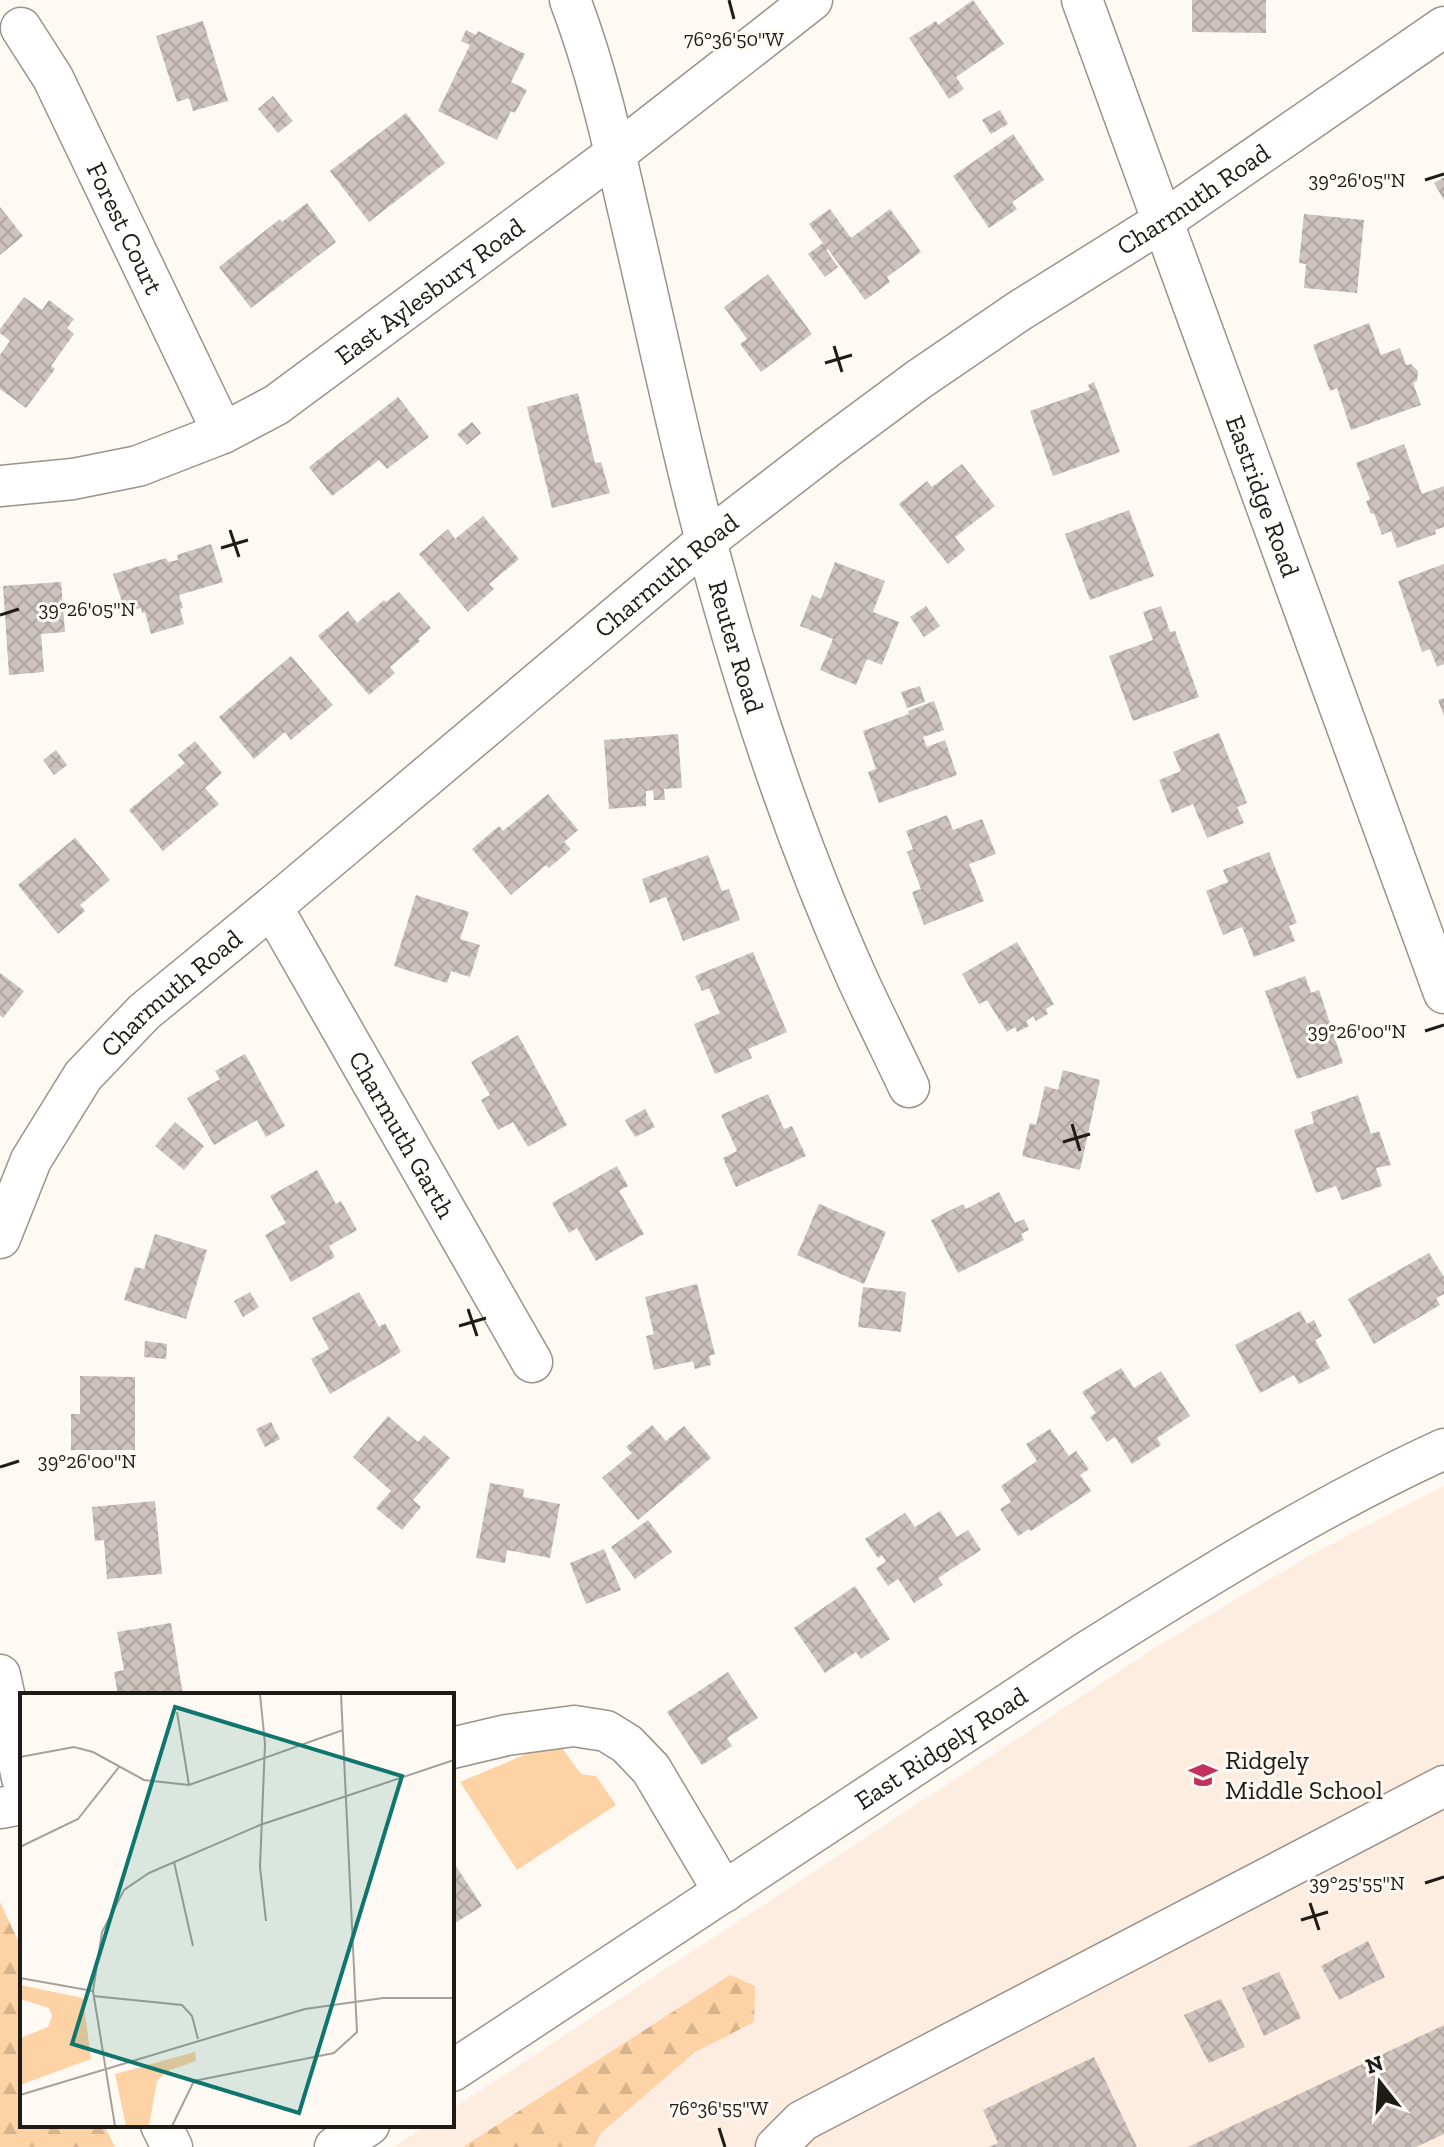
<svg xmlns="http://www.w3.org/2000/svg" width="1444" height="2147" font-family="'Zilla Slab',serif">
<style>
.education{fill:#fdece0}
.forest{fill:url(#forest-firs)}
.green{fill:#fdd2a4}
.building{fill:url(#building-cross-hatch)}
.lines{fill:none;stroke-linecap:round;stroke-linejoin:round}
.minor-casing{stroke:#9b938a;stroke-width:43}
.minor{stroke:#fff;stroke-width:40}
.ticks{fill:none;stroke:#1f1c18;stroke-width:3}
.labels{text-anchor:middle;stroke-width:6;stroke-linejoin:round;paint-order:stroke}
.street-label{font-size:26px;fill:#1f1c18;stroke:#fef9f3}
.poi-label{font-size:26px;fill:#1f1c18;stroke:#fef9f3;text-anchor:start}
.inset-road{fill:none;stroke:#a5a19b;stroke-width:2}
.view{fill:#0f766e;fill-opacity:0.15;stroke:#0f766e;stroke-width:4}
.inset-edge{fill:none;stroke:#1f1c18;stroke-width:4}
.ticks-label{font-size:20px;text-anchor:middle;fill:#1f1c18;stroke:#fef9f3;stroke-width:6;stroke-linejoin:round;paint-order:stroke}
</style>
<defs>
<pattern id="forest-firs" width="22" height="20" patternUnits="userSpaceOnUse" patternTransform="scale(2)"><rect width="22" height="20" fill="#fdd2a4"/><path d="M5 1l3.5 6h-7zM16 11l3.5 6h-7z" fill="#d8b48c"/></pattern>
<pattern id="building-cross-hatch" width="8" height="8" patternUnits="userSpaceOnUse" patternTransform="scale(2)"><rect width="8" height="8" fill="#cdc2bc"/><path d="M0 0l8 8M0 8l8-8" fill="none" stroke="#b0a6a1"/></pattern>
</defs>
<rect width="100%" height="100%" fill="#fef9f3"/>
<polygon class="education" points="1444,1486 1444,2147 394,2147 427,2125 452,2125 452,2109 1166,1641 1309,1556"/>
<g class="forest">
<polygon points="0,1902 22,1949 22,2125 104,2125 115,2147 0,2147"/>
<polygon points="730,1975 755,1986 754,2022 695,2052 601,2133 594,2147 463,2147"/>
</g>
<polygon class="green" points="550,1744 561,1747 581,1774 596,1776 616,1805 517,1870 460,1782"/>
<g class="building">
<polygon points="973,0 1004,44 956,77 964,89 949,99 909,38 936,21 938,25"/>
<polygon points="1192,0 1266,0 1266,33 1192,32"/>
<polygon points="203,21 228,101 193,111 189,98 177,102 156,36"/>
<polygon points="466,30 476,35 478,31 525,54 511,82 527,90 515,113 511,111 497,140 438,111 470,45 461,41"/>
<polygon points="273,96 293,121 278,133 258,109"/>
<polygon points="1000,110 1008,124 991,134 982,120"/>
<polygon points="406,113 445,163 369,222 330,171"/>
<polygon points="1013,134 1044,180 1012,202 1017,209 989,228 953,176"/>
<polygon points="1444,177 1444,200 1434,183"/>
<polygon points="307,203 336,242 251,308 219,267 280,219 282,222"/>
<polygon points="0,207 23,236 0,255"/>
<polygon points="830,209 851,238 890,209 921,252 887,277 890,282 865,300 828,249 826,250 838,267 825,277 808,254 823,243 809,224"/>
<polygon points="1304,214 1364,220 1357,293 1304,288 1306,264 1299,263"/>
<polygon points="768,274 812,334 761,372 740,344 747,339 724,307"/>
<polygon points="24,297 42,310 49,300 74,319 67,328 74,334 51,366 55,369 26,408 0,389 0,355 10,341 0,333 0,329"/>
<polygon points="1369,323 1381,355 1400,348 1406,365 1411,364 1418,371 1417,381 1413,383 1421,405 1351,430 1337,388 1330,391 1313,345"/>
<polygon points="1094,382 1120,452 1053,476 1030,411 1090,390 1088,385"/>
<polygon points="578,393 595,463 601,462 610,493 552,508 527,407"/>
<polygon points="398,397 429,437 387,469 379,460 332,496 309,467"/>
<polygon points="472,422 481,433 467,445 457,434"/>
<polygon points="1404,444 1422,494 1444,486 1444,527 1435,530 1436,534 1397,548 1391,531 1382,535 1374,513 1371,514 1366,501 1370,499 1356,463"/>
<polygon points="962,464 995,506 955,537 965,550 948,564 899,504 927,481 932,487"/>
<polygon points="1129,510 1154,576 1090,600 1065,534"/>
<polygon points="483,516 519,559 489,584 494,589 468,612 419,554 448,529 455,539"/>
<polygon points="211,544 223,582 179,595 183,608 180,609 184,624 151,634 145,612 142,613 141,608 133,610 135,615 127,617 113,574 166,558 168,562 178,560 177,555"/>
<polygon points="835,562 885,581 873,612 899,622 882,665 867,659 856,685 820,670 833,639 800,626 812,595 821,599"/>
<polygon points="1444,564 1444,664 1437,667 1430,649 1422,652 1398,581"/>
<polygon points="61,582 65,632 41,634 44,672 9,675 3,586"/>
<polygon points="399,592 431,628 418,639 420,641 390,667 395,673 369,695 318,636 348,611 357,623 384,600 386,602"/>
<polygon points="926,606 940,626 924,637 910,617"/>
<polygon points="1161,606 1170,632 1175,631 1199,697 1133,721 1109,656 1153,640 1143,612"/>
<polygon points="291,656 333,705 291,740 285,732 254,759 219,717"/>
<polygon points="920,686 925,702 907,708 901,692"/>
<polygon points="1444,698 1444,716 1438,700"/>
<polygon points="934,701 944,730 923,737 927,747 945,740 957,775 879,803 868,772 876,769 863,731 909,714 908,711"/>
<polygon points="1219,733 1247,803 1237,807 1244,823 1207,838 1193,804 1172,813 1159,780 1181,771 1173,752"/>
<polygon points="678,734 682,788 664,789 665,800 654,800 653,790 646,791 646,806 609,809 604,740"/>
<polygon points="195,741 222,773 205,788 219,804 163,851 129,810 185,763 178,755"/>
<polygon points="56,750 67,765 54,775 43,760"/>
<polygon points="548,794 578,830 564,842 571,849 549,868 546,865 511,895 472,849 499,826 503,831"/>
<polygon points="947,815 953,830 982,819 996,854 969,864 984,901 924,925 912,892 921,889 907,852 913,849 906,831"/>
<polygon points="75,838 110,880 80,905 85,911 58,934 18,885"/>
<polygon points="1269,852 1297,923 1289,926 1295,941 1254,957 1242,927 1223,935 1206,891 1228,882 1223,870"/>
<polygon points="708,855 722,891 729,889 740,920 683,941 666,897 650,903 642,879"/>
<polygon points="416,895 469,912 460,939 480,945 470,977 451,971 447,983 394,966"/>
<polygon points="1017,942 1054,1004 1046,1009 1048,1014 1036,1021 1033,1016 1026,1021 1029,1026 1017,1032 1015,1027 1007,1032 987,1000 979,1004 962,974"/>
<polygon points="753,952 787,1032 748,1049 752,1058 715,1074 694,1024 720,1013 709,988 702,991 695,976"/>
<polygon points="0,973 24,991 3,1018 0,1015"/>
<polygon points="1305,976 1311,993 1319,990 1343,1063 1297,1079 1265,991"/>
<polygon points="518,1035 567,1125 528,1147 513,1122 498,1130 481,1100 490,1095 471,1062"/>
<polygon points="245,1054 285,1126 266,1137 257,1120 214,1145 187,1098 220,1079 215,1071"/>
<polygon points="1063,1070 1100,1080 1080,1170 1022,1156 1030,1123 1036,1125 1045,1086 1058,1090"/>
<polygon points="768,1094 784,1129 792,1126 806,1156 736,1187 723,1158 737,1151 721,1115"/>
<polygon points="1358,1095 1371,1134 1379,1131 1391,1165 1376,1168 1382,1186 1342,1200 1336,1186 1316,1193 1294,1130 1314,1123 1311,1112"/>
<polygon points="645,1109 655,1127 635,1137 625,1120"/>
<polygon points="175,1122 204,1146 184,1170 155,1146"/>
<polygon points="617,1166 628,1186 619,1191 644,1234 596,1261 577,1228 569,1233 552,1203"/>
<polygon points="317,1170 336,1204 341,1201 357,1230 329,1246 335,1257 291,1282 265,1235 286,1223 270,1196"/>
<polygon points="999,1192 1015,1223 1024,1219 1029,1230 1021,1234 1024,1240 958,1273 931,1220 963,1204 966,1209"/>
<polygon points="819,1204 886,1232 864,1284 797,1255"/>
<polygon points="155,1234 207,1250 186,1319 124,1300 135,1267 144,1269"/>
<polygon points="1429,1253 1444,1277 1444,1294 1436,1298 1440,1305 1374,1344 1348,1299"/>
<polygon points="697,1284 715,1354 709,1356 711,1365 695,1369 693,1361 654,1370 646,1336 654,1334 645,1297"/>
<polygon points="863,1287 906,1292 901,1332 858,1327"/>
<polygon points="250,1292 259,1307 243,1317 234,1301"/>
<polygon points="359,1292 379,1327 385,1323 401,1352 330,1394 311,1359 329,1349 312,1318"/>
<polygon points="1300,1311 1307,1324 1314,1320 1322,1336 1315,1340 1330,1368 1299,1384 1294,1375 1260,1393 1235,1345"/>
<polygon points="145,1341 167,1344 166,1359 144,1357"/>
<polygon points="1121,1368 1134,1388 1161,1371 1190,1416 1157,1438 1161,1445 1132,1464 1115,1437 1107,1442 1090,1417 1096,1413 1082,1392"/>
<polygon points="80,1376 135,1377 135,1450 71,1450 71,1414 80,1414"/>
<polygon points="388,1416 418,1442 424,1435 450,1458 413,1500 421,1507 402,1530 376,1508 391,1491 353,1457"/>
<polygon points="271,1422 280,1439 265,1447 256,1429"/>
<polygon points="652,1425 666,1441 684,1426 711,1458 638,1520 602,1478 632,1453 626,1447"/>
<polygon points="1050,1429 1069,1456 1076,1451 1089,1469 1080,1475 1091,1491 1031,1531 1029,1529 1018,1536 1000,1509 1011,1502 1001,1486 1037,1461 1026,1444"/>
<polygon points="490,1483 524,1489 523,1497 560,1504 550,1558 507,1550 505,1563 476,1558"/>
<polygon points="155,1501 162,1574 107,1579 104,1540 95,1541 92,1507"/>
<polygon points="940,1511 957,1537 968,1530 981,1550 938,1578 943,1585 914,1603 898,1579 888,1586 876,1568 886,1562 882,1555 878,1558 865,1539 905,1513 915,1527"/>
<polygon points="648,1520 672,1552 635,1579 611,1547"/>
<polygon points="604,1549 621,1590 586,1604 570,1563"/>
<polygon points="855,1586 890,1639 861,1659 856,1652 825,1673 794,1628"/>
<polygon points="171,1623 183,1695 118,1695 114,1672 124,1670 117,1632"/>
<polygon points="728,1672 758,1718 727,1738 732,1746 702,1765 667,1712"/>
<polygon points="452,1860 482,1906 452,1925"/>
<polygon points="1368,1941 1385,1977 1339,2000 1321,1966"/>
<polygon points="1279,1972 1301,2018 1264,2036 1242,1988"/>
<polygon points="1221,1999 1245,2047 1209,2063 1184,2015"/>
<polygon points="1444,2025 1444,2134 1416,2147 1188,2147"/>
<polygon points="1094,2057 1137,2147 989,2147 998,2143 983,2110"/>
</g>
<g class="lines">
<defs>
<g id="minor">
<path id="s1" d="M 570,0 C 596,68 612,139 628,209 C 651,306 671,402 695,498 C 736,661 788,824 857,978 C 874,1015 892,1051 909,1087"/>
<path id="s2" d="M 1082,0 L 1444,993"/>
<path id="s3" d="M 21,28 L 53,78 L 223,433"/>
<path id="s4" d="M 0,486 L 73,479 L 138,466 L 223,433 L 276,405 L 615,154 L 812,0"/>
<path id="s5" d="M 272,907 L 532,1362"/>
<path id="s6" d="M 0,1238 L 31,1160 L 83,1076 L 144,1012 L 272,907 L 706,541 L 829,446 L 918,380 L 1019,311 L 1163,221 L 1444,27"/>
<polyline points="0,1675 22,1778"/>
<polyline points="452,1748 507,1735 574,1726 606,1731 627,1744 651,1769 724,1892"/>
<polyline points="0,1808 22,1804"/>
<path id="s7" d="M 452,2071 L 1085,1653 C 1201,1580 1319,1506 1444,1449"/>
<polyline points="161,2125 172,2147"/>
<polyline points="335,2147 369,2125"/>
<polyline points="776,2147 802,2121 1444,1786"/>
</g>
</defs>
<use href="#minor" class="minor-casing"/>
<use href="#minor" class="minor"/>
</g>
<path class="ticks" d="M 729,0 L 734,19M 1425,180 L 1444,174M 834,346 L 842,372M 825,363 L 852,355M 230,530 L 239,557M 221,548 L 248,540M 0,615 L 19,609M 1425,1031 L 1444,1025M 1072,1124 L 1080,1151M 1063,1142 L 1090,1134M 468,1309 L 477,1336M 459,1326 L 486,1318M 0,1467 L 19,1461M 1425,1883 L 1444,1877M 1310,1903 L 1319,1930M 1301,1920 L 1328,1912M 719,2128 L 725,2147"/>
<defs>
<symbol id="school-bare" viewBox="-9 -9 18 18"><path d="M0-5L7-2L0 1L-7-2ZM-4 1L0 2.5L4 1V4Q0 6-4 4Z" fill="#c0315e" stroke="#fef9f3" stroke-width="2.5" paint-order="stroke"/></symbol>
</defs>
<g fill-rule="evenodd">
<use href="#school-bare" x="1183" y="1755" width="40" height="40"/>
</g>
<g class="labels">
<g class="street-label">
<text dy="9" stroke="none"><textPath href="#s6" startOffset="1600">Charmuth Road</textPath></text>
<text dy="9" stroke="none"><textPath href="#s3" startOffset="226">Forest Court</textPath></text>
<text dy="9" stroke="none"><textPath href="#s4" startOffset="482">East Aylesbury Road</textPath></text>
<text dy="9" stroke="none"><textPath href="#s2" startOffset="528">Eastridge Road</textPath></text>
<text dy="9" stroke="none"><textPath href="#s6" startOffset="952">Charmuth Road</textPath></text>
<text dy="9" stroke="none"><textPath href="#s1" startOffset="668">Reuter Road</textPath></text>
<text dy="9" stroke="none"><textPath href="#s6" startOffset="304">Charmuth Road</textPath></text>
<text dy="9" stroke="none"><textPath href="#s5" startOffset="262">Charmuth Garth</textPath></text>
<text dy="9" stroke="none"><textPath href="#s7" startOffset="586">East Ridgely Road</textPath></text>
</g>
<g class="poi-label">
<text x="1225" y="1769">Ridgely<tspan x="1225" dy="30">Middle School</tspan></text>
</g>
</g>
<g transform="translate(20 1693)">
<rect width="434" height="434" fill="#fef9f3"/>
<path d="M 0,292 L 63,305 L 71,366 L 0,392 L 0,345 L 28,334 L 32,323 L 29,315 L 0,306 ZM 175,359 L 176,368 L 147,378 L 137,388 L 129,433 L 106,433 L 95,381 Z" fill="#fdd2a4"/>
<path class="inset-road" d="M 240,1 L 245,51 L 240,174 L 246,228M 157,19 L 169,92M 0,64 L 54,54 L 73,59 L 124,87 L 169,92 L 323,37M 0,154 L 58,126 L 99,74M 154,169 L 173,253M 0,285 L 73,298M 73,303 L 162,312 L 172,323 L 178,346M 0,402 L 285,316 L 363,305 L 434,305M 95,433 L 73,298 L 82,239 L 104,197 L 129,180 L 240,132 L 434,67M 152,433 L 174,388 L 314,360 L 337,339 L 321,1"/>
<path class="view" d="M 155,14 L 382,83 L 279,420 L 52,351 Z"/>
<rect width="434" height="434" class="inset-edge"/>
</g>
<g class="ticks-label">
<text x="734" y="46">76°36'50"W</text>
<text x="1357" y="187">39°26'05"N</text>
<text x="87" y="616">39°26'05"N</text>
<text x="1357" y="1038">39°26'00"N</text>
<text x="87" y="1468">39°26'00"N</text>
<text x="1357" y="1890">39°25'55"N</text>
<text x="719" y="2115">76°36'55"W</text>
</g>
<g transform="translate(1380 2083) rotate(343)" stroke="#fef9f3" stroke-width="6" paint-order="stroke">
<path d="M0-6L14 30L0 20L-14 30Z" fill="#1f1c18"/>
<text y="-12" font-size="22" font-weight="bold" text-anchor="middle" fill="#1f1c18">N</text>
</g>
</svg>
